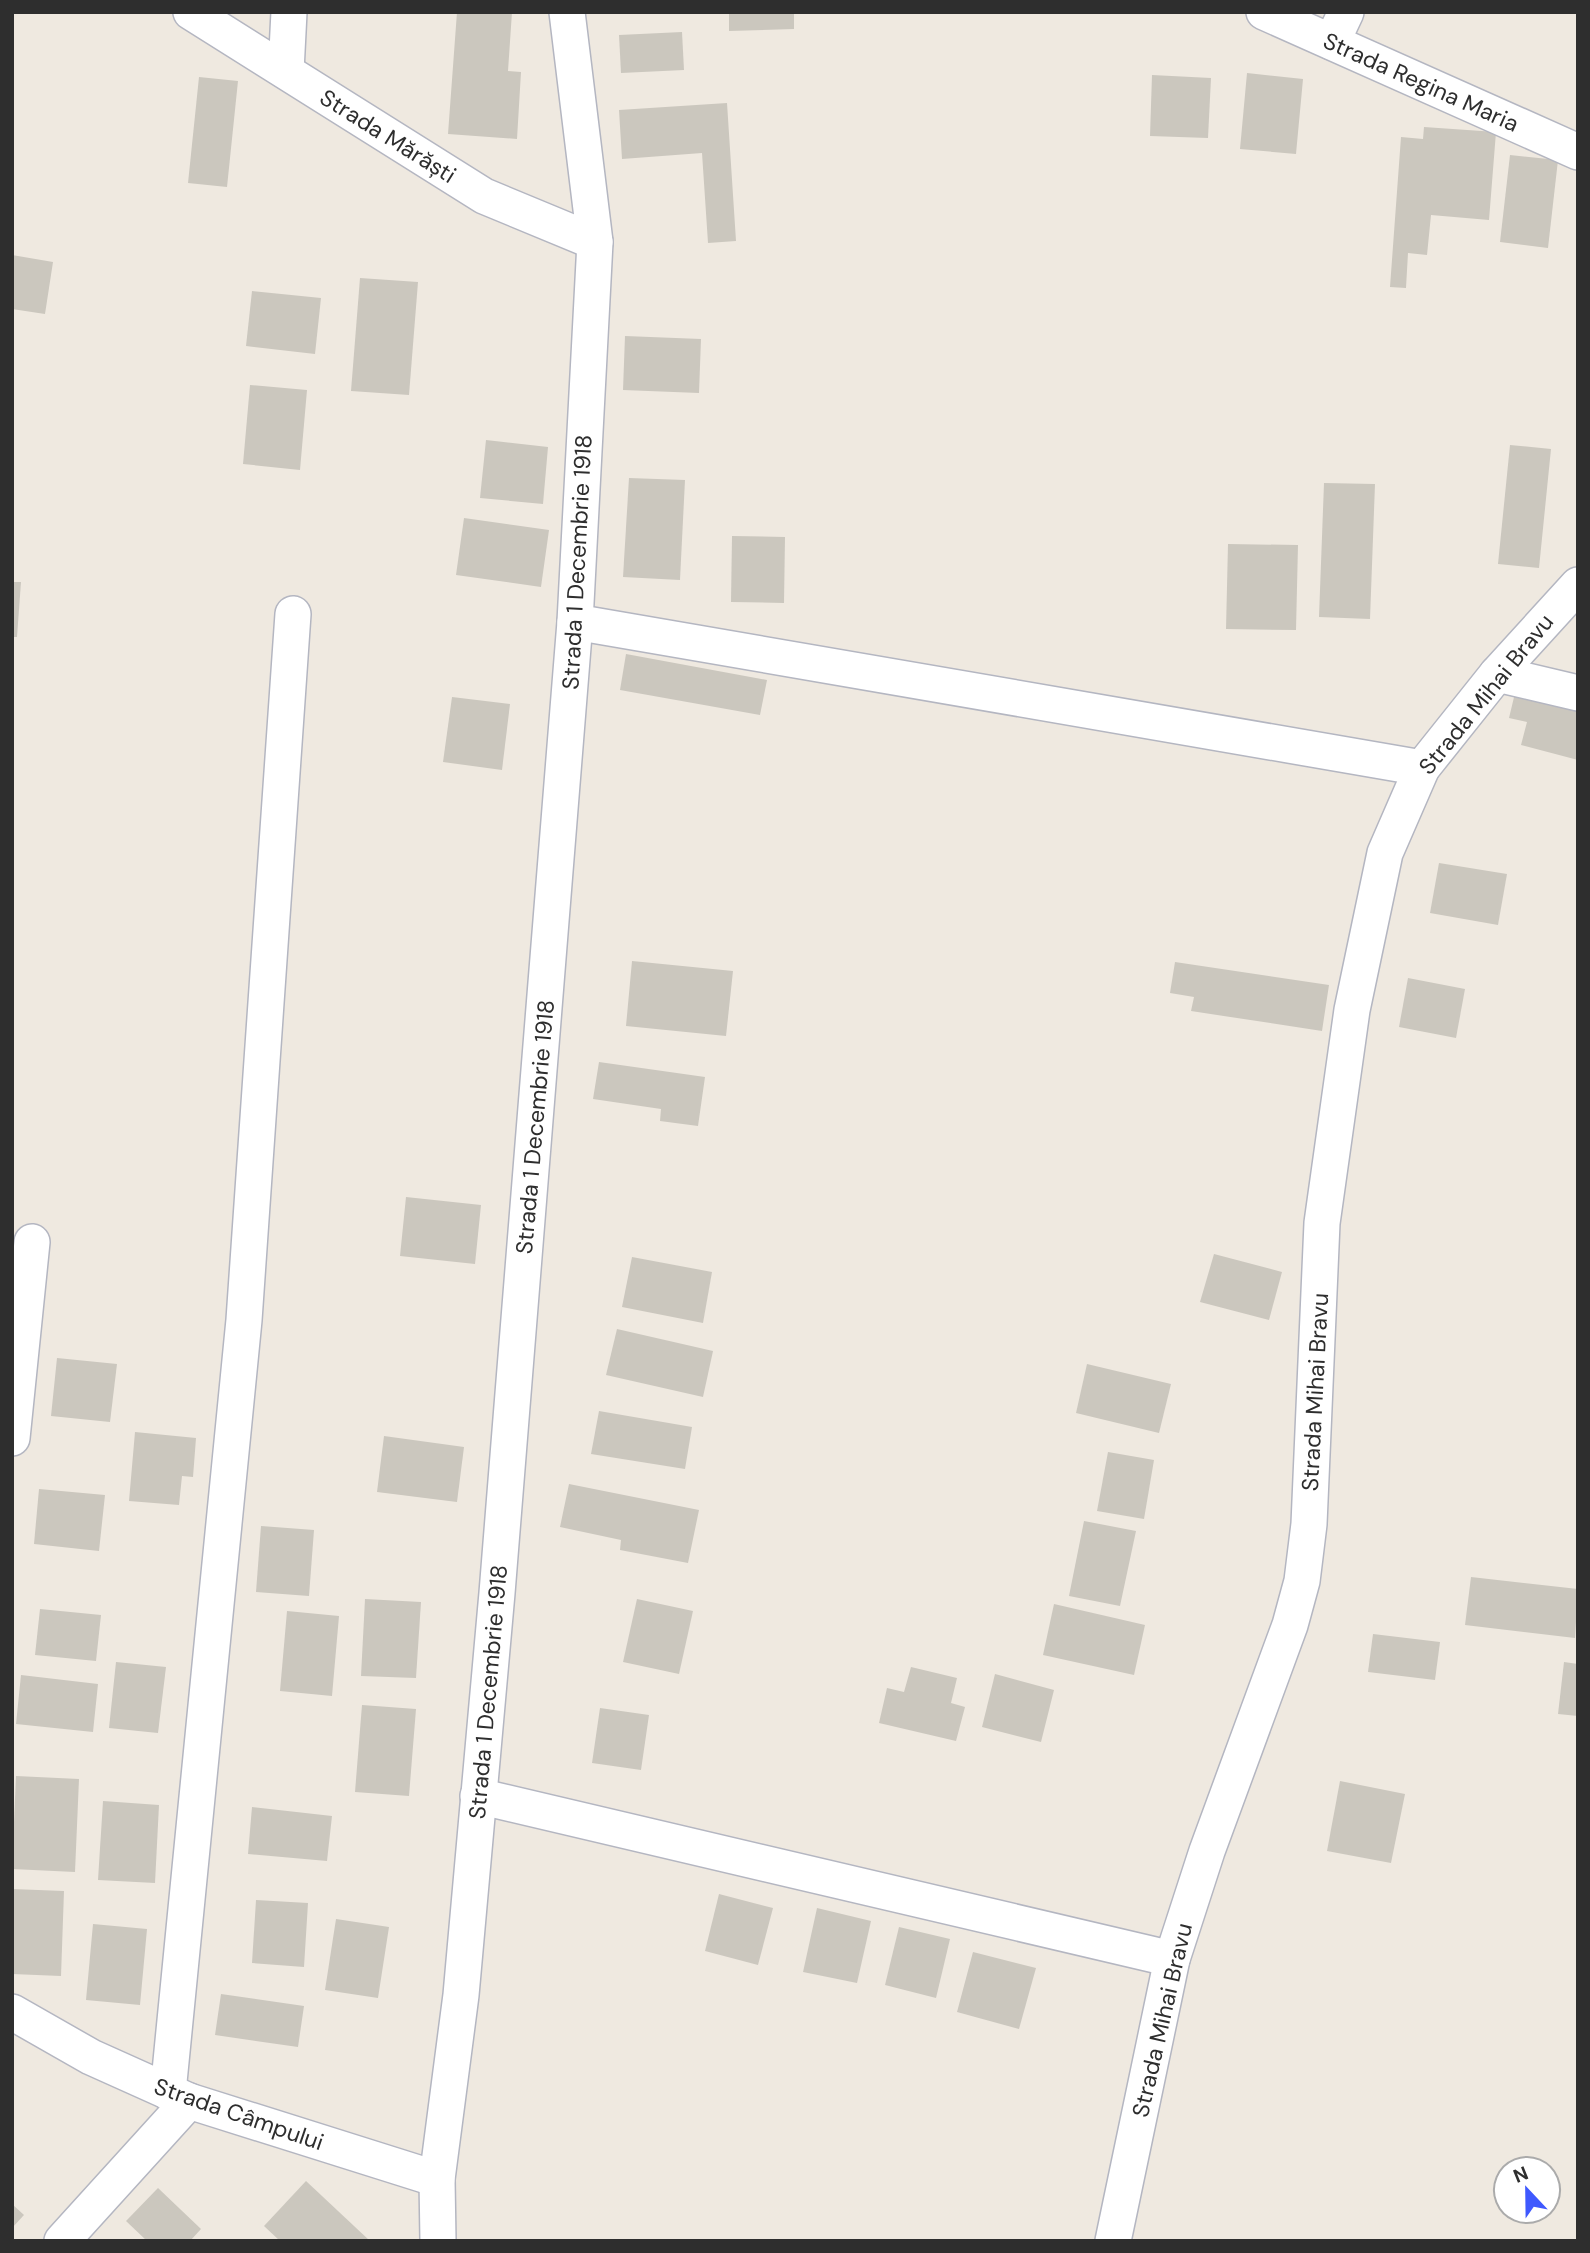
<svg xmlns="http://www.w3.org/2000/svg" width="1590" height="2253" font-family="'DM Sans',sans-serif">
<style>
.building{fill:#cbc7be}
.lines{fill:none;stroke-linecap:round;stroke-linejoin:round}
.street-casing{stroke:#b4b6c1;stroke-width:38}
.street{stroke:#fff;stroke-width:35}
.labels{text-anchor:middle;stroke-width:6;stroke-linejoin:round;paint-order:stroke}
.street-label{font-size:23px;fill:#2e2e2e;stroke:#fff}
</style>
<rect width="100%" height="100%" fill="#efe9e0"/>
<g class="building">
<polygon points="457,12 512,12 508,71 521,72 517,139 448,134"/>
<polygon points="729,12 794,12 794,29 729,31"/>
<polygon points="682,32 684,70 621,73 619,35"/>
<polygon points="1247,73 1303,79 1296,154 1240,149"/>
<polygon points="1152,75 1211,78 1208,138 1150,136"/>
<polygon points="199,77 238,81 227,187 188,183"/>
<polygon points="727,103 736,241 708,243 702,153 622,159 619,110"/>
<polygon points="1424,127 1496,132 1489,220 1431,215 1427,255 1408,253 1406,288 1390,287 1401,137 1423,139"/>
<polygon points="1510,155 1558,160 1548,248 1500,242"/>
<polygon points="12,255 53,262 45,314 12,309"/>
<polygon points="360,278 418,282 409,395 351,391"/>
<polygon points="252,291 321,298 315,354 246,346"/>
<polygon points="625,336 701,339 699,393 623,390"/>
<polygon points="250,385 307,390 300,470 243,464"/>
<polygon points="486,440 548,447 543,504 480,498"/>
<polygon points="1510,445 1551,449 1539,568 1498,564"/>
<polygon points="629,478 685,480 680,580 623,577"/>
<polygon points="1324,483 1375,484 1370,619 1319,617"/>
<polygon points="464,518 549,530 541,587 456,575"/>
<polygon points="732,536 785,537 784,603 731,602"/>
<polygon points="1228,544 1298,545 1296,630 1226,629"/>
<polygon points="12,582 21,582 17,637 12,637"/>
<polygon points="626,654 767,680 760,715 620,690"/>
<polygon points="1515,693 1578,709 1578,760 1521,745 1527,722 1509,718"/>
<polygon points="452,697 510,704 502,770 443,762"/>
<polygon points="1439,863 1507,874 1498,925 1430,913"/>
<polygon points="632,961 733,971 726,1036 626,1026"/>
<polygon points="1175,962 1329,985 1322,1031 1191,1011 1194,997 1170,993"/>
<polygon points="1408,978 1465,989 1456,1038 1399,1027"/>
<polygon points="599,1062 705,1077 698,1126 660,1121 661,1109 593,1099"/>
<polygon points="406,1197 481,1205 475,1264 400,1256"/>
<polygon points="1214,1254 1282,1272 1269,1320 1200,1302"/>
<polygon points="632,1257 712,1272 703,1323 622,1307"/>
<polygon points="617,1329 713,1351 703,1397 606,1375"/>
<polygon points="57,1358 117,1364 110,1422 51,1416"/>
<polygon points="1087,1364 1171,1384 1159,1433 1076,1413"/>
<polygon points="599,1411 692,1427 685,1469 591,1454"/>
<polygon points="135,1432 196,1438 193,1477 182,1476 179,1505 129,1501"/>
<polygon points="384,1436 464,1447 457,1502 377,1492"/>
<polygon points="1108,1452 1154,1460 1144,1519 1097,1511"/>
<polygon points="569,1484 699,1510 688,1563 620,1550 621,1540 560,1527"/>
<polygon points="39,1489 105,1495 99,1551 34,1544"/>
<polygon points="1084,1521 1136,1531 1120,1606 1069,1596"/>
<polygon points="261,1526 314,1530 309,1596 256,1592"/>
<polygon points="1471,1577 1578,1589 1575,1638 1465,1625"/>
<polygon points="365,1599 421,1602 416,1678 361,1676"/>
<polygon points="637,1599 693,1611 679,1674 623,1662"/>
<polygon points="1054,1604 1145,1625 1134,1675 1043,1655"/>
<polygon points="40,1609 101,1615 96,1661 35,1655"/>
<polygon points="287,1611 339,1616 332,1696 280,1691"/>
<polygon points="1373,1634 1440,1642 1435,1680 1368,1672"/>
<polygon points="116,1662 166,1667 158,1733 109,1728"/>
<polygon points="1564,1662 1578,1664 1578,1716 1558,1714"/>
<polygon points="911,1667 957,1678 951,1703 965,1707 956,1741 879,1723 887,1688 904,1692"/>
<polygon points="995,1674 1054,1690 1041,1742 982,1727"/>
<polygon points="21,1675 98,1684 93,1732 16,1724"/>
<polygon points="362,1705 416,1709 409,1796 355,1792"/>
<polygon points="600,1708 649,1715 641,1770 592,1763"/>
<polygon points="16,1776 79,1779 75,1872 12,1869"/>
<polygon points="1340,1781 1405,1794 1391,1863 1327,1851"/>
<polygon points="103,1801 159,1805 155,1883 98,1880"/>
<polygon points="252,1807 332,1816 327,1861 248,1854"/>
<polygon points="12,1889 64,1891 61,1976 12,1974"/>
<polygon points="719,1894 773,1908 758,1965 705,1951"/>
<polygon points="256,1900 308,1903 304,1967 252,1963"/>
<polygon points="817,1908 871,1921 857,1983 803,1972"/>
<polygon points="336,1919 389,1927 378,1998 325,1990"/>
<polygon points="93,1924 147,1929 140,2005 86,2000"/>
<polygon points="899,1927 950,1939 936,1998 885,1985"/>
<polygon points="973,1952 1036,1968 1019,2029 957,2012"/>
<polygon points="221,1994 304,2006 298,2047 215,2035"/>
<polygon points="306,2181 370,2241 280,2241 264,2226"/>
<polygon points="158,2188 201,2229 190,2241 147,2241 126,2221"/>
<polygon points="12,2204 24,2215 12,2228"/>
</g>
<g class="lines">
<defs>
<g id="street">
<polyline points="191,12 484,196 595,242"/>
<polyline points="1264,12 1578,152"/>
<polyline points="1332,42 1346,12"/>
<polyline points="286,71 289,12"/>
<polyline points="575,622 1422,768"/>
<polyline points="1497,674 1578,693"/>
<polyline points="12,1438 32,1242"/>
<polyline points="478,1796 1172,1959"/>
<polyline points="12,2012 91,2057 189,2101 437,2179"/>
<polyline points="168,2092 244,1320 293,614"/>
<polyline points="62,2241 189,2101"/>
<polyline points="438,2241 437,2179 461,1995 497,1593 575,622 595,242 567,12"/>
<polyline points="1113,2241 1172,1959 1207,1851 1290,1625 1302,1581 1309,1524 1322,1223 1352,1010 1385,853 1422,768 1497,674 1578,585"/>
</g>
</defs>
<use href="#street" class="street-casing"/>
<use href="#street" class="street"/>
</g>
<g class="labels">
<g class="street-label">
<text transform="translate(1421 82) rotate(24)" y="8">Strada Regina Maria</text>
<text transform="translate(388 136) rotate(32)" y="8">Strada Mărăști</text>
<text transform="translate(577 562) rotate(-87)" y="8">Strada 1 Decembrie 1918</text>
<text transform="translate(1486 694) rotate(-51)" y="8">Strada Mihai Bravu</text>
<text transform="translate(535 1127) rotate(-85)" y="8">Strada 1 Decembrie 1918</text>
<text transform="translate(1315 1392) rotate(-87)" y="8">Strada Mihai Bravu</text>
<text transform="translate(488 1692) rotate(-85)" y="8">Strada 1 Decembrie 1918</text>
<text transform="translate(1162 2020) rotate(-77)" y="8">Strada Mihai Bravu</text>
<text transform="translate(239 2114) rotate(19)" y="8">Strada Câmpului</text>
</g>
</g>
<rect width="1590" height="2253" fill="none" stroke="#2e2e2e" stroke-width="28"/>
<g transform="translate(1527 2190) rotate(338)"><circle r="33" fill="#ffffff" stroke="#ababab" stroke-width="2"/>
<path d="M0-5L12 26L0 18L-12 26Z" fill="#3f59fe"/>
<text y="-10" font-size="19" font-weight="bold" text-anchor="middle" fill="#2e2e2e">N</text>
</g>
</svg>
